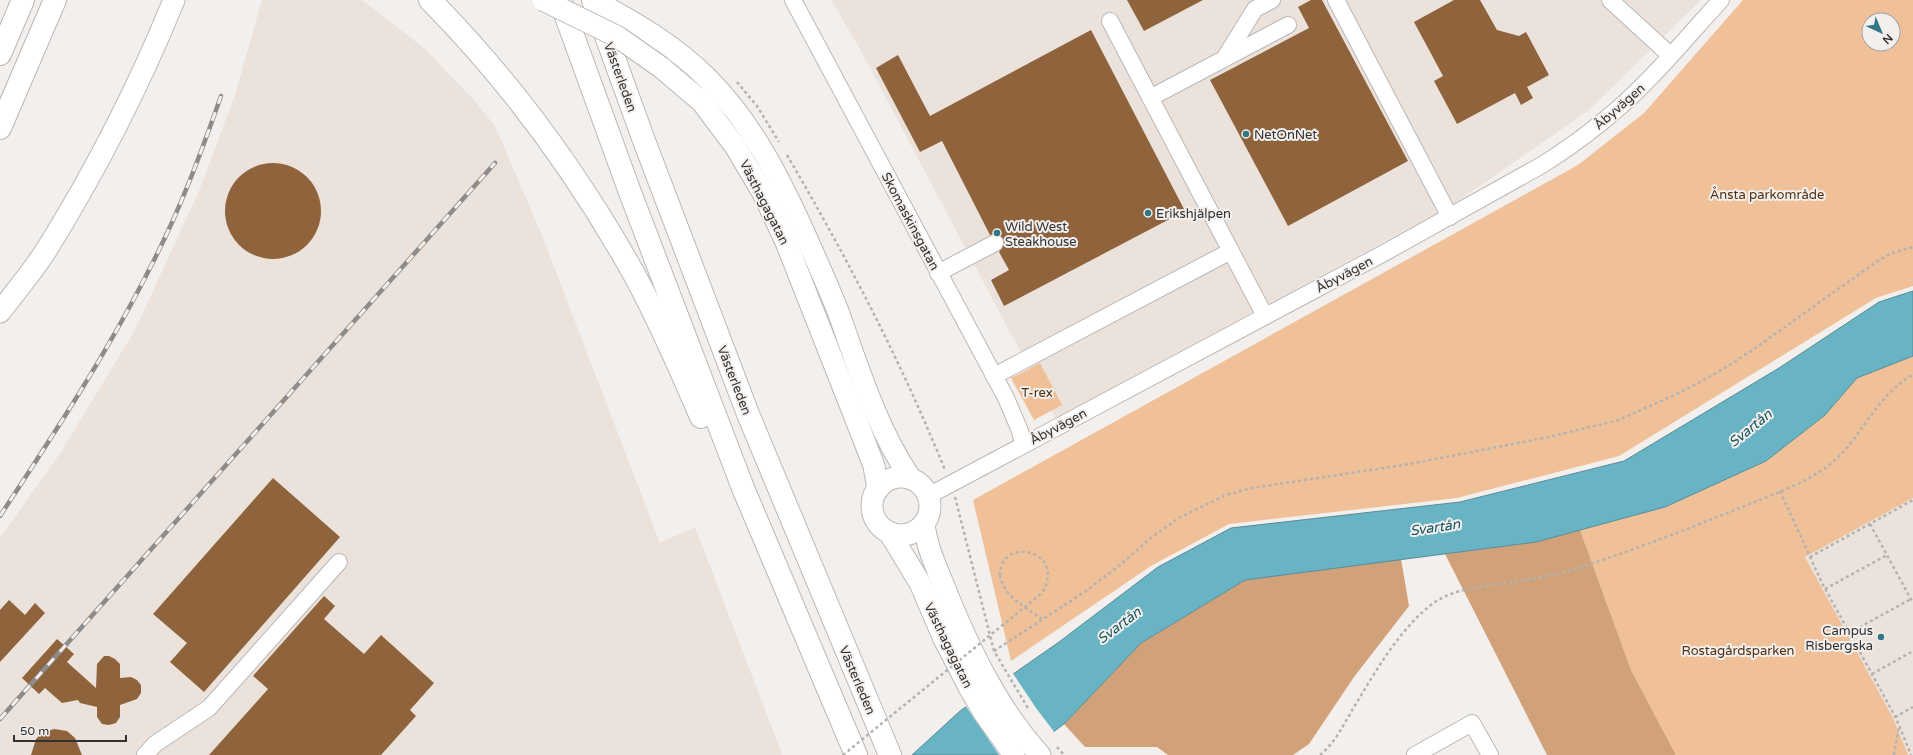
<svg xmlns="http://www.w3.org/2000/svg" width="1913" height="755" font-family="'Varela Round',sans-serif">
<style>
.built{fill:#ebe2db}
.green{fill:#f0c199;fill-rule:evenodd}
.forest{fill:#d1a279}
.water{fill:#68b3c4;stroke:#588c98}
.pier{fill:#f2efed}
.building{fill:#8f643d}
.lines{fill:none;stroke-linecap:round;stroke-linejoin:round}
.minor-casing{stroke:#bbb8b6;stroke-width:18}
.major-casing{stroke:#bbb8b6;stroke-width:23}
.highway-casing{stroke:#bbb8b6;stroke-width:24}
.path{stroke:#b4b2b0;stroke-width:2.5;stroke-dasharray:3 3;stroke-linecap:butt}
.minor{stroke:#fff;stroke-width:16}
.major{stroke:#fff;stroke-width:21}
.highway{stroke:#fff;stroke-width:22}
.rail-casing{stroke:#8e8c8b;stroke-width:4.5}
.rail{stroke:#f2efed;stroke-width:3;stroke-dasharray:9;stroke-linecap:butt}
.major-bridge-casing{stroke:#bbb8b6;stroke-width:23;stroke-linecap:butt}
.path-bridge{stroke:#b4b2b0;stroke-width:2.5;stroke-dasharray:3 3;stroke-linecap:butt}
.major-bridge{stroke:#fff;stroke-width:21}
.poi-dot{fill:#317684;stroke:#f2efed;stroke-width:1.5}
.labels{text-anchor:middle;stroke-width:4;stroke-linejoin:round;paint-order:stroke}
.street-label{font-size:13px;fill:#333232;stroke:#f2efed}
.poi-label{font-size:13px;fill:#333232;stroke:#f2efed;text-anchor:start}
.park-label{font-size:13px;fill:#513111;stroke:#f2efed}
.water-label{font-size:14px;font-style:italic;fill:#135460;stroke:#f2efed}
</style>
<rect width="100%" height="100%" fill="#f2efed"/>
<g class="built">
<polygon points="262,0 362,0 425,49 473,99 495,126 543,238 660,543 695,527 782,754 781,755 0,755 0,538 61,452 135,330 199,191 235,95"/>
<polygon points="831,0 1701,0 1588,111 1455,203 1056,419 860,49"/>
<polygon points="1913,498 1913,755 1908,755 1893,718 1805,557"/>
</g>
<g class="green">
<path d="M 1743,0 L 1913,0 L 1913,286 L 1876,298 L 1619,456 L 1457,498 L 1229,524 L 1151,566 L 1011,661 L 973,500 L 1578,165 L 1644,113 ZM 1869,20 L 1893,20 L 1893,44 L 1869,44 Z"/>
<polygon points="1913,356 1913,498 1805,557 1893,718 1908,755 1676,755 1631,670 1580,530 1665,507 1766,461 1825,415 1857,378"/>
<polygon points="1040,363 1062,405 1034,420 1011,378"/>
</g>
<g class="forest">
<polygon points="1580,530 1631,670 1676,755 1547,755 1445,554 1536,542"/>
<polygon points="1401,559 1409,606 1354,677 1309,744 1293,755 1168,755 1157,747 1085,747 1064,724 1141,643 1245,580"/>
</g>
<polygon class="water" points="1913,291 1913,356 1857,378 1825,415 1766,461 1665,507 1536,542 1245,580 1141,643 1064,724 1022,755 912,755 960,711 1059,642 1158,567 1231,528 1460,502 1624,461 1779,368 1879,302"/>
<polygon class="pier" points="1012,672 1036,708 1055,733 1025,755 999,755 965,705"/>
<g class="building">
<polygon points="1127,0 1203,0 1144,31"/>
<polygon points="1311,0 1322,0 1408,161 1288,226 1210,80 1309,28 1298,7"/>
<polygon points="1454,0 1480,0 1497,30 1519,36 1526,32 1549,75 1527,87 1533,98 1521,105 1515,93 1457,124 1434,81 1443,76 1414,22"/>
<polygon points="1091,30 1185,211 1004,306 991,280 1009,270 999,252 1004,244 1003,238 996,234 990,235 942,141 920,152 876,68 898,55 930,116"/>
<circle cx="273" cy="211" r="48"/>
<polygon points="273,478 340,537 204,692 170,662 187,643 153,614"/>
<polygon points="324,596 335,606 324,619 364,654 381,635 434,683 410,710 416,716 381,755 209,755 268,689 253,676"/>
<polygon points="9,600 25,615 35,603 45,613 0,662 0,610"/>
<polygon points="57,639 74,654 67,662 96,688 97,664 104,656 109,656 115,659 120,664 120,678 131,677 137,680 141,685 141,693 137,699 120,705 120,717 116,723 109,725 102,724 97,717 97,707 80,703 78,700 62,703 45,688 39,694 22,678"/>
<polygon points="54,729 67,731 75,738 82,755 31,755 36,739 42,733"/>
</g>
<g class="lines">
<defs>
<g id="minor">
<polyline points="793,0 1006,398 1020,431 1023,444"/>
<polyline points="1336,0 1450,217"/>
<polyline points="1610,0 1670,55"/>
<polyline points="1110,21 1265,316"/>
<polyline points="1224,59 1255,9 1272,0"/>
<polyline points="1150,98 1288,25"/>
<polyline points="938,273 995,243"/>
<polyline points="994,376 1231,251"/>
<path d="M 928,496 L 1384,253 L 1542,165 C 1580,141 1616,113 1647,81 C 1673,55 1696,27 1721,0"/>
<polyline points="145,755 155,744 209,708 339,562"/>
<polyline points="1415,755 1472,723 1490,755"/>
</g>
<g id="major">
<path d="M 593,0 C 634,22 674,45 707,78 C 753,124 781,181 807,239 C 818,264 829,288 839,314 C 859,370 877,429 911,479"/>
<polyline points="662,68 702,102 735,146 763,193 786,242 864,440 874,466 878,489"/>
<path d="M 0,312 C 16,291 33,271 47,249 C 96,170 139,86 174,0"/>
<circle cx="901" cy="506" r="29"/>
<path d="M 924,523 C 926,545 935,564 943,584 C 967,644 996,707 1040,755"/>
<polyline points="889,532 920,583 944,639 970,689 984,713 1014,755"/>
</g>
<g id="highway">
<path d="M 430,0 C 510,81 578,174 634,274 C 659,320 680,368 701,417"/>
<polyline points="560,0 631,195 743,488 856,755"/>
<polyline points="593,0 643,138 748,414 890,755"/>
<polyline points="0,54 23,0"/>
<polyline points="0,128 55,0"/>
</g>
</defs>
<use href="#minor" class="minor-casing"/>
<use href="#major" class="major-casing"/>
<use href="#highway" class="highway-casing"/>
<g class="path">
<polyline points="737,82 757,106 779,142"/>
<path d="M 787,155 C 846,256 901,361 945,470"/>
<polyline points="1780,491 1822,583 1896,718 1911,755"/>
<polyline points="955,497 994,651 1029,710"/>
<polyline points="1870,524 1913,603"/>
<polyline points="1810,557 1913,500"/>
<path d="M 1000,575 C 1003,596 1025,607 1042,619"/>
<polyline points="1825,589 1887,555"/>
<polyline points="1849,633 1911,599"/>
<polyline points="994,651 1086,591 1120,565 1152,537 1179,518 1226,495 1252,488 1404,465 1549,437 1619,420 1687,389 1725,368 1754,349 1876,262 1892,253 1913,247"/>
<polyline points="1872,674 1913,651"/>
<polyline points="1895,717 1913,707"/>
<polyline points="1057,747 1064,755"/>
<path d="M 1320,755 C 1335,743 1344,724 1354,707 C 1376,671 1398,631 1432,604 C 1453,589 1478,587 1502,584 C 1524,580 1546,577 1568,571 C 1627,553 1685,530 1742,507 C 1771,495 1803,485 1828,466 C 1862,440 1875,395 1913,375"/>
<polyline points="1894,755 1899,727"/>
</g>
<use href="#minor" class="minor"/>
<use href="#major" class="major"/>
<use href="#highway" class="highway"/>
<defs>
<g id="rail">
<path d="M 0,516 C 54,434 108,352 152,264 C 180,210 201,153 221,96"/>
<polyline points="0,719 495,163"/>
</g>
</defs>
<use href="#rail" class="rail-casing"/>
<use href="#rail" class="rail"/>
<defs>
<polyline id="major-bridge" points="543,0 618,37 662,68"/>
</defs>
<use href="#major-bridge" class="major-bridge-casing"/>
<path class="path-bridge" d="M 843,755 L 1042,593 C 1068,549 999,536 1000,575"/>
<use href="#major-bridge" class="major-bridge"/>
</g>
<g class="poi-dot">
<circle cx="1246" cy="134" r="4"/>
<circle cx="1148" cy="213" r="4"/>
<circle cx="997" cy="233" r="4"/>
<circle cx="1881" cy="637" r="4"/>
</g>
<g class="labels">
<g class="street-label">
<text transform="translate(621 77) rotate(70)" y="5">Västerleden</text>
<text transform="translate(1619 106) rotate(-41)" y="5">Åbyvägen</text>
<text transform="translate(765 202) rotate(63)" y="5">Västhagagatan</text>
<text transform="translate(911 221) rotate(62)" y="5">Skomaskinsgatan</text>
<text transform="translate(1344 274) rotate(-28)" y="5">Åbyvägen</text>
<text transform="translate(735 380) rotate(69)" y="5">Västerleden</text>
<text transform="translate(1058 426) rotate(-28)" y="5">Åbyvägen</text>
<text transform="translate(949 645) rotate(64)" y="5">Västhagagatan</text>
<text transform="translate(858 680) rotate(67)" y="5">Västerleden</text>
</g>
<g class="poi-label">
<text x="1254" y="139">NetOnNet</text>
<text x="1156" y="218">Erikshjälpen</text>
<text x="1005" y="231">Wild West<tspan x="1005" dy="15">Steakhouse</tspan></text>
<text x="1873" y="635" text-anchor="end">Campus<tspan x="1873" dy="15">Risbergska</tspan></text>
</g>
<g class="park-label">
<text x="1767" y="199">Ånsta parkområde</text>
<text x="1037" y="397">T-rex</text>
<text x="1738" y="655">Rostagårdsparken</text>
</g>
<g class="water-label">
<text transform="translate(1750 428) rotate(-39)" y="5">Svartån</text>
<text transform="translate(1435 527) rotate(-8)" y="5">Svartån</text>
<text transform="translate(1119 625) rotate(-37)" y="5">Svartån</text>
</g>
</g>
<g transform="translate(1881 32) rotate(136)"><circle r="19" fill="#f2efed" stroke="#a6a3a2"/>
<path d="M0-3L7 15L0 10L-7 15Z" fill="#317684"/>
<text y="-6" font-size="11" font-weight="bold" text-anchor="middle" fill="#333232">N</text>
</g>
<path d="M14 735v6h112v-6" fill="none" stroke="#333232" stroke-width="2"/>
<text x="20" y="735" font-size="12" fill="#333232" stroke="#f2efed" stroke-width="3" paint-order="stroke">50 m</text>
</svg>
